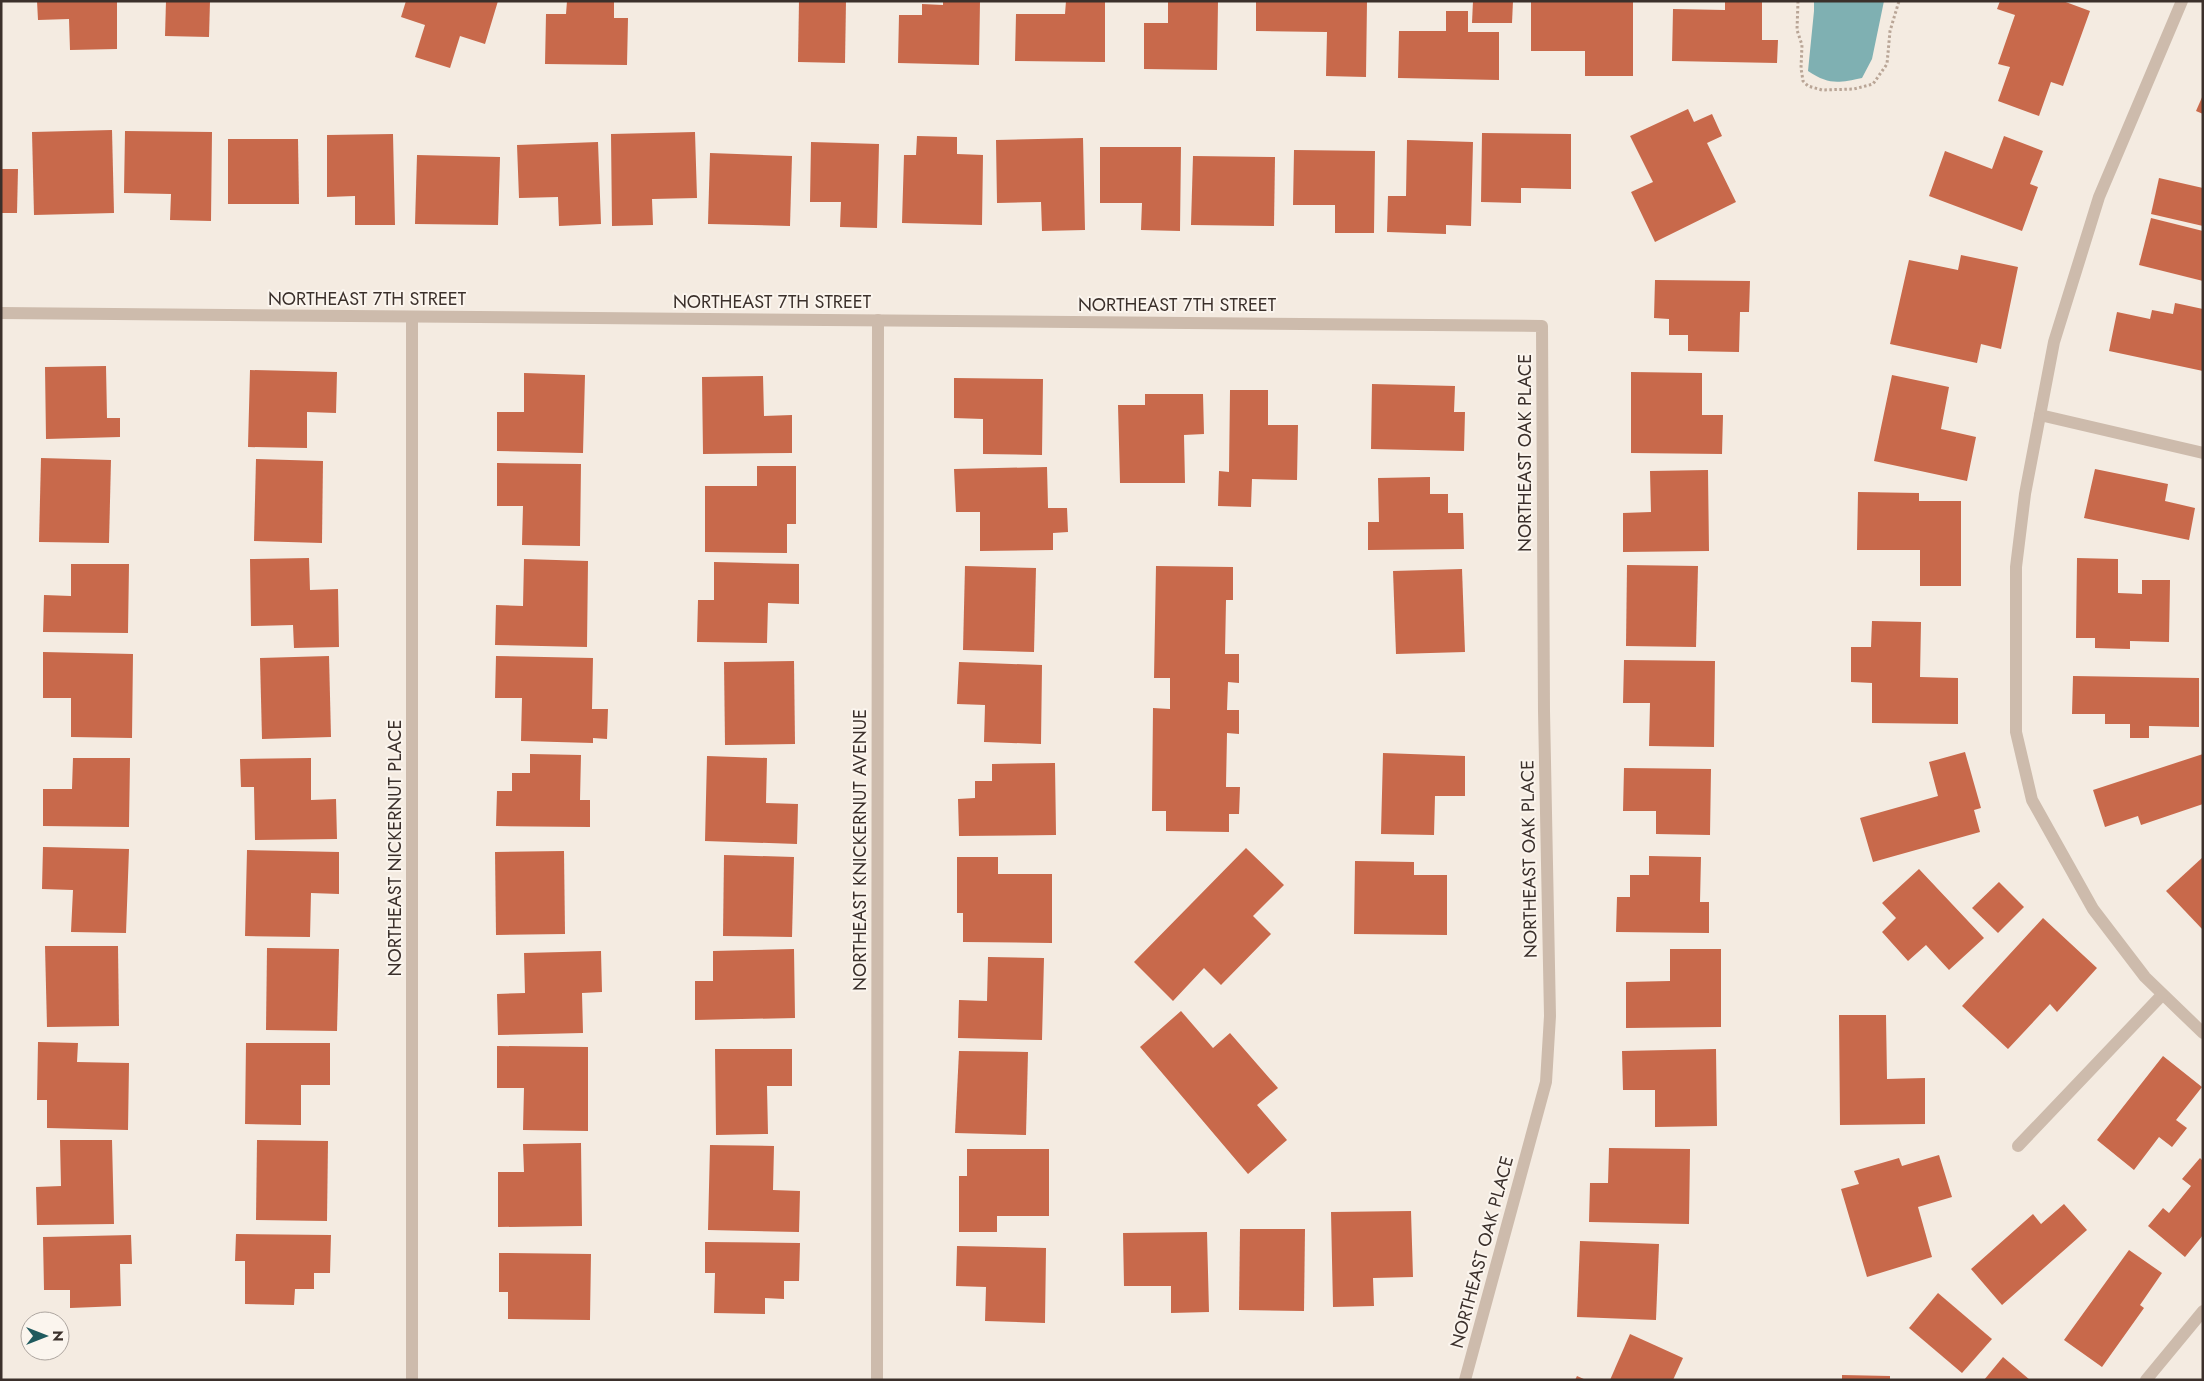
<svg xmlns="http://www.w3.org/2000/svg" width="2204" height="1381" font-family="Jost,sans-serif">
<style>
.water{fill:#7fb0b2}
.building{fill:#c8694b}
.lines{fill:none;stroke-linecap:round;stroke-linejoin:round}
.path{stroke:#b9a596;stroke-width:3;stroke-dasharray:2.5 2.5;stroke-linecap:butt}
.minor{stroke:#cdbbac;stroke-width:12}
.labels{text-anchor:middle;stroke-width:4;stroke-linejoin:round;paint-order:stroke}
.street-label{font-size:18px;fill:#3b302b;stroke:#fbf5ee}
</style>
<rect width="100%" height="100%" fill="#f4ebe1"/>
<path class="water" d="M 1814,1 L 1884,1 L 1872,59 L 1862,78 C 1838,83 1829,85 1808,71 L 1814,11 Z"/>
<g class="building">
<polygon points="37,1 117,1 117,49 70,50 69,19 38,20"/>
<polygon points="166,1 210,1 209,37 165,36"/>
<polygon points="406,1 498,1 485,44 460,36 450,68 415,57 425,25 401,17"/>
<polygon points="567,1 614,1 614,18 628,18 627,65 545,64 546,14 566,14"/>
<polygon points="799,1 846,1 845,63 798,62"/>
<polygon points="943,1 980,1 979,65 898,63 899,15 922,15 922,4 943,5"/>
<polygon points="1066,1 1105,1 1105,62 1015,61 1016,14 1065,14"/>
<polygon points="1168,1 1218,1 1217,70 1144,69 1144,23 1168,23"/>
<polygon points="1256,1 1367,1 1366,77 1326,76 1327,32 1256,31"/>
<polygon points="1473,1 1513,1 1512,23 1472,23"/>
<polygon points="1531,1 1633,1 1633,76 1585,76 1585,51 1531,51"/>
<polygon points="1725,1 1762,1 1762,40 1778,40 1777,63 1672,61 1673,9 1725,10"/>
<polygon points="2000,1 2063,1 2090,11 2063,86 2051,82 2039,116 1998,101 2010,67 1998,64 2015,15 1997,9"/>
<polygon points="1446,11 1468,11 1468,32 1499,32 1499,80 1398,78 1399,31 1446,31"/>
<polygon points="2203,95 2203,114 2196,111"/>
<polygon points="1688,109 1694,122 1712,114 1722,136 1707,143 1736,202 1655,242 1631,192 1653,182 1630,136"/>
<polygon points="112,130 114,213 34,215 32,132"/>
<polygon points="125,131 212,132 211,221 170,220 171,194 124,193"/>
<polygon points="695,132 697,198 652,199 653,225 612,226 611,134"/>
<polygon points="1482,133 1571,134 1571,189 1521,188 1521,203 1481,202"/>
<polygon points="393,134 395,225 355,225 355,196 327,197 327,135"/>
<polygon points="917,136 957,137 957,154 983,155 982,225 902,223 904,155 916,155"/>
<polygon points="2004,136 2043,151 2030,184 2038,187 2022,231 1929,196 1945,151 1992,169"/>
<polygon points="1083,138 1085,230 1042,231 1041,202 997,203 996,140"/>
<polygon points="228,139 298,139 299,204 228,204"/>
<polygon points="1407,140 1473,142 1471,226 1446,225 1446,234 1387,232 1388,196 1406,196"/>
<polygon points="598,142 601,224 559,226 558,197 519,198 517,145"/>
<polygon points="811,142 879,144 877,228 840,227 841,202 810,202"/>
<polygon points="1100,147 1181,147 1180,231 1141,230 1142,203 1100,203"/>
<polygon points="1294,150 1375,151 1374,233 1335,233 1335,205 1293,205"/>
<polygon points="710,153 792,156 790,226 708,224"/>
<polygon points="417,155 500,157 498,225 415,224"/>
<polygon points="1193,156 1275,157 1274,226 1191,225"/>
<polygon points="1,169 18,169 17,213 1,213"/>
<polygon points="2159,178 2203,188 2203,226 2151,214"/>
<polygon points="2151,218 2203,231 2203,281 2139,265"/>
<polygon points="1961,255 2018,267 2001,349 1981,344 1977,363 1890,344 1909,260 1958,270"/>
<polygon points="1655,280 1750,281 1749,312 1740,312 1739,352 1688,351 1688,335 1669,335 1669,319 1654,318"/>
<polygon points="2175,303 2203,309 2203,371 2109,351 2117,312 2150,319 2152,310 2173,314"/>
<polygon points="106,366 107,418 120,418 120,437 46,439 45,367"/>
<polygon points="250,370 337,372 336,413 307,412 307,448 248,447"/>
<polygon points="1631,372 1702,373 1702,415 1723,415 1722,454 1631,453"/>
<polygon points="524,373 585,375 583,453 497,451 497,412 524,412"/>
<polygon points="1892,375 1949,387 1941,429 1976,437 1967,481 1874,461"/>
<polygon points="763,376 764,416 792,415 792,453 703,454 702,377"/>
<polygon points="954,378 1043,379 1042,455 983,454 983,419 954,418"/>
<polygon points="1372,384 1455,386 1454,412 1465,412 1464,451 1371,449"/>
<polygon points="1230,390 1268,390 1268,425 1298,425 1297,480 1252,479 1251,507 1218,506 1219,471 1229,472"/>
<polygon points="1145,394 1203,394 1204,434 1184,435 1185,483 1120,483 1118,405 1145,405"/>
<polygon points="41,458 111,460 109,543 39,542"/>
<polygon points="256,459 323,461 322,543 254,541"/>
<polygon points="497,463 581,464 580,546 522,545 523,506 497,506"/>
<polygon points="757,466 796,466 796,524 787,524 787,553 705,552 705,486 757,486"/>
<polygon points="1047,467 1048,508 1067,508 1068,532 1053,533 1053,550 980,551 980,512 956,512 954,469"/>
<polygon points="2095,469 2168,484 2165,501 2195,508 2189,540 2084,518"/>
<polygon points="1708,470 1709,551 1623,552 1623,513 1651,512 1650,471"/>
<polygon points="1430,477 1430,494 1448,494 1448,513 1463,513 1464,549 1368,550 1368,522 1379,522 1378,478"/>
<polygon points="1858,492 1919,493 1919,501 1961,501 1961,586 1920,586 1920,550 1857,550"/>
<polygon points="309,558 310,590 338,589 339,647 294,648 293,625 251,626 250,559"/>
<polygon points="2077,558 2118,559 2118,593 2142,594 2142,580 2170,580 2169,642 2130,641 2130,649 2095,648 2095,638 2076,638"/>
<polygon points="524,559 588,561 587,647 495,645 496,605 523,606"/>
<polygon points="714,562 799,564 799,604 768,603 767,643 697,642 698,600 714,600"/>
<polygon points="71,564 129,564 128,633 43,632 44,595 71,596"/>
<polygon points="1627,565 1698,566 1696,647 1626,646"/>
<polygon points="965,566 1036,568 1034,652 963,650"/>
<polygon points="1156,566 1233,567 1233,600 1226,600 1225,654 1239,654 1239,683 1228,682 1227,710 1239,710 1239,734 1227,733 1226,787 1240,787 1239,814 1229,814 1229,832 1166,831 1166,811 1152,811 1153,708 1170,709 1170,678 1154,678"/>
<polygon points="1462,569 1465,652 1396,654 1393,571"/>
<polygon points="1872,621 1921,622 1920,677 1958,678 1958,724 1872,723 1872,683 1851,682 1851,647 1871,647"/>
<polygon points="43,652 133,654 132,738 71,737 71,698 43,698"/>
<polygon points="329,656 331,737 262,739 260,658"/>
<polygon points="496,656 593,658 592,709 608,709 607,739 593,738 593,743 521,741 522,698 495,698"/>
<polygon points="1624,660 1715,661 1714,747 1649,746 1650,703 1623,703"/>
<polygon points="794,661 795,744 725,745 724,662"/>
<polygon points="959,662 1042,665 1041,744 984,742 985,705 957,704"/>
<polygon points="2073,676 2199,678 2199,727 2149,726 2149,738 2130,738 2130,724 2105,724 2105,714 2072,714"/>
<polygon points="1965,752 1981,808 1974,810 1980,832 1873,862 1860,818 1938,796 1929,762"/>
<polygon points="1383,753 1465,756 1465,796 1435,796 1434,835 1381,834"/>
<polygon points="530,754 581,755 580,800 590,800 590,827 496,826 497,791 512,791 512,773 530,773"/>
<polygon points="2203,754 2203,804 2141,825 2138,816 2105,827 2093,790"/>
<polygon points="707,756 767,758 766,803 798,804 797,844 705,841"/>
<polygon points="73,758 130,758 129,827 43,826 43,789 72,789"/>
<polygon points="311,758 311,800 336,799 337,839 255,840 254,787 241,787 240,759"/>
<polygon points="1055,763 1056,835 959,836 958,799 975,798 975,781 992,781 992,764"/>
<polygon points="1624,768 1711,769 1710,835 1656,834 1656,811 1623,811"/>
<polygon points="43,847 129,849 126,933 71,932 73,890 42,889"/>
<polygon points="1246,848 1284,885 1253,916 1271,934 1221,985 1204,968 1173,1001 1134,962"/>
<polygon points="247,850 339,852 339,894 311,893 310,937 245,936"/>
<polygon points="564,851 565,934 496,935 495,852"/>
<polygon points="724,855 794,857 792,937 723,936"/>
<polygon points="1649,856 1701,857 1700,902 1709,902 1709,933 1616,932 1617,897 1630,897 1630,875 1649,875"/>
<polygon points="957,857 998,857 998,874 1052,874 1052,943 963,942 963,913 957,913"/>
<polygon points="2203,857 2203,930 2166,891"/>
<polygon points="1355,861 1414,862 1414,875 1447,875 1447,935 1354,934"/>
<polygon points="1919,869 1984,938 1949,970 1926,945 1908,961 1882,932 1896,918 1882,903"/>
<polygon points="1999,882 2024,907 1998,933 1972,908"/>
<polygon points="2043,918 2097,968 2057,1012 2050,1004 2008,1049 1962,1006"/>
<polygon points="45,946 118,946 119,1026 47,1027"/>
<polygon points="267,948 339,949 337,1031 266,1030"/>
<polygon points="794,949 795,1018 695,1020 695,981 713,981 713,951"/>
<polygon points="1670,949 1721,949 1721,1027 1626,1028 1626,982 1670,981"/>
<polygon points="601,951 602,992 582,993 583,1033 498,1035 497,994 525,993 524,953"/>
<polygon points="988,957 1044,958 1042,1040 958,1038 959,1000 987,1001"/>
<polygon points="1181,1011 1213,1048 1230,1033 1278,1088 1257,1105 1287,1140 1248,1174 1140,1047"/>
<polygon points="1839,1015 1886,1015 1887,1079 1925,1078 1925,1124 1840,1125"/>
<polygon points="38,1042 78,1043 77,1062 129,1063 128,1130 47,1128 47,1100 37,1100"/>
<polygon points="246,1043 330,1043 330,1085 301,1085 301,1125 245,1124"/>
<polygon points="497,1046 588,1047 588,1131 523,1130 524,1088 497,1088"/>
<polygon points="715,1049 792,1049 792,1086 767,1086 768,1134 716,1135"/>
<polygon points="1716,1049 1717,1126 1655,1127 1655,1090 1623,1090 1622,1051"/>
<polygon points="959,1051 1028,1052 1026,1135 955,1133"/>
<polygon points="2163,1056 2202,1087 2176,1120 2187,1128 2172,1147 2159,1137 2134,1170 2097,1140"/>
<polygon points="60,1140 112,1140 114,1224 37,1225 36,1187 61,1186"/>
<polygon points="257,1140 328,1141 327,1221 256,1220"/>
<polygon points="581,1143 582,1226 498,1227 498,1172 524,1172 523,1144"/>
<polygon points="710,1145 774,1146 773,1190 800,1191 799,1232 708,1230"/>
<polygon points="1609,1148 1690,1149 1689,1224 1589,1222 1590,1183 1608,1183"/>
<polygon points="967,1149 1049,1149 1049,1216 997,1216 997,1232 959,1232 959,1176 967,1176"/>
<polygon points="1939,1155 1952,1197 1918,1207 1932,1257 1867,1277 1841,1189 1859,1184 1854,1171 1899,1158 1902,1166"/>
<polygon points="2200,1158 2203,1161 2203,1235 2185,1257 2148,1226 2163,1208 2169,1213 2191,1186 2182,1179"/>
<polygon points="2064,1204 2087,1230 2002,1305 1971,1269 2033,1214 2041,1224"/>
<polygon points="1411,1211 1413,1277 1373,1278 1374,1306 1333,1307 1331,1212"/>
<polygon points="1240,1229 1305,1229 1304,1311 1239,1310"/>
<polygon points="1207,1232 1209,1312 1171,1313 1171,1286 1124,1286 1123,1233"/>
<polygon points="236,1234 331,1235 330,1273 314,1273 314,1289 295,1289 294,1305 245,1304 245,1261 235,1261"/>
<polygon points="131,1235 132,1264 120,1264 121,1306 70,1308 70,1290 44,1290 43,1237"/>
<polygon points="1580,1241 1659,1244 1656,1320 1577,1317"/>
<polygon points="705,1242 800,1243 799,1281 784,1281 784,1299 765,1298 765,1314 714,1313 715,1273 705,1273"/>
<polygon points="957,1246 1046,1248 1045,1323 985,1321 986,1287 956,1286"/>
<polygon points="2129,1250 2162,1273 2140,1305 2144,1308 2102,1367 2064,1340"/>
<polygon points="499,1253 591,1254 590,1320 508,1319 508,1292 499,1292"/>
<polygon points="1938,1293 1992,1339 1962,1373 1909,1328"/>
<polygon points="1630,1334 1683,1358 1673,1380 1610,1380"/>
<polygon points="2003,1357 2030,1380 1984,1380"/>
<polygon points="1842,1375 1890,1376 1890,1380 1842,1380"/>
<polygon points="1577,1376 1586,1380 1575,1380"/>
</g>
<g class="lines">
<polyline class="path" points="1798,1 1797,30 1802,45 1801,68 1803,81 1808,86 1822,90 1854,89 1873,84 1887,64 1890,31 1899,1"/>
<g class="minor">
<polyline points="2182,1 2099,197 2054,342 2025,494 2016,567 2016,732 2032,800 2093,909 2145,977 2203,1033"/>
<polyline points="1,313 1542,326 1544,711 1550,1016 1546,1082 1465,1380"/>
<polyline points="412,317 412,1380"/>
<polyline points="2040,415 2203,453"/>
<polyline points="2018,1146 2162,995"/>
<polyline points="877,1380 878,320"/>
<polyline points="2146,1380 2203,1311"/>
</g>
</g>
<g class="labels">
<g class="street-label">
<text x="367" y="305">NORTHEAST 7TH STREET</text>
<text x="772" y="308">NORTHEAST 7TH STREET</text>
<text x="1177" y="311">NORTHEAST 7TH STREET</text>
<text transform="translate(1525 453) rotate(-90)" y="6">NORTHEAST OAK PLACE</text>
<text transform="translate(395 848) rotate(-90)" y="6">NORTHEAST NICKERNUT PLACE</text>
<text transform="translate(860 850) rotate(-90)" y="6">NORTHEAST KNICKERNUT AVENUE</text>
<text transform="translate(1529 859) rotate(-91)" y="6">NORTHEAST OAK PLACE</text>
<text transform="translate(1482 1252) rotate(-75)" y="6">NORTHEAST OAK PLACE</text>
</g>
</g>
<rect width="2204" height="1381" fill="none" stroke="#3b302b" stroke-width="5"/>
<g transform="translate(45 1336) rotate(90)"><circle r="24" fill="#fbf5ee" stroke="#aea6a0"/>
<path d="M0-4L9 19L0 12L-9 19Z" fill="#1f5a5e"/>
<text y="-8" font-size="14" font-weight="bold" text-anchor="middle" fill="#3b302b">N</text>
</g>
</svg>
